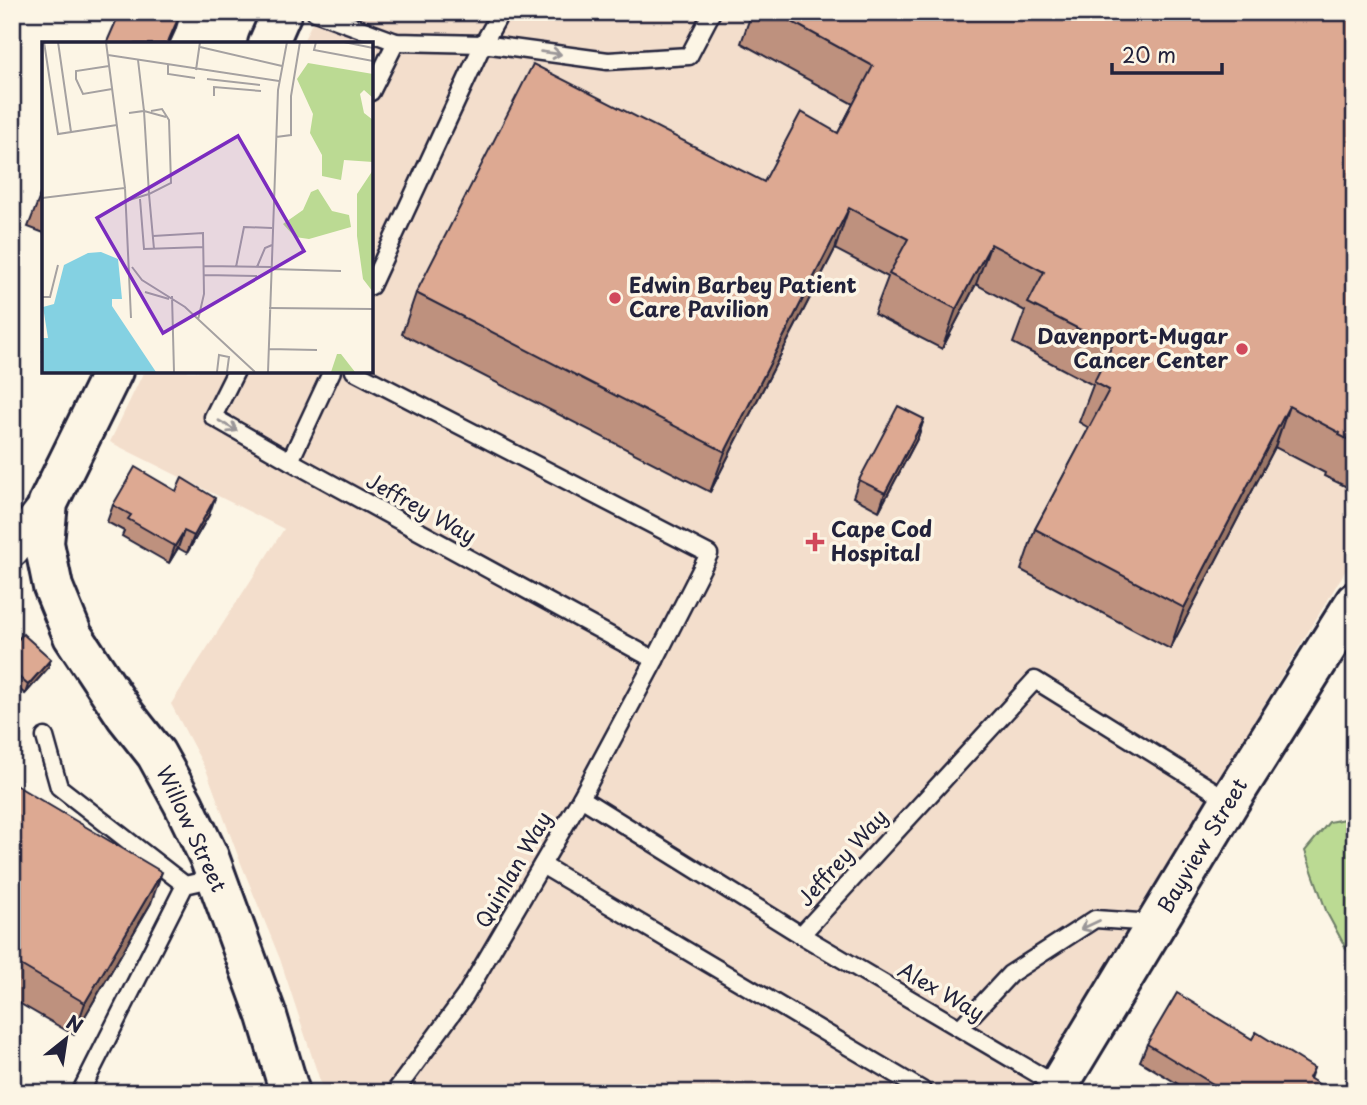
<svg xmlns="http://www.w3.org/2000/svg" width="1367" height="1105" font-family="'Playpen Sans',sans-serif">
<style>
.built{fill:#f3decc}
.green{fill:#bbda93;stroke:#6e7e67;stroke-width:2}
.lines{fill:none;stroke-linecap:round;stroke-linejoin:round}
.lane-casing{stroke:#22223b;stroke-width:21}
.street-casing{stroke:#22223b;stroke-width:38}
.secondary-casing{stroke:#22223b;stroke-width:44}
.lane{stroke:#fcf5e5;stroke-width:16}
.street{stroke:#fcf5e5;stroke-width:33}
.secondary{stroke:#fcf5e5;stroke-width:38}
.wall{fill:#be917e;stroke:#22223b;stroke-width:2}
.shaded-wall{fill:#9b7666;stroke:#22223b;stroke-width:2}
.building{fill:#dda992;stroke:#22223b;stroke-width:2}
.oneway{stroke:#9a9698}
.poi-dot{fill:#d1495b;stroke:#fcf5e5;stroke-width:2.5}
.labels{text-anchor:middle;stroke-width:7;stroke-linejoin:round;paint-order:stroke}
.poi-label{font-size:21px;font-weight:bold;fill:#22223b;stroke:#fcf5e5;text-anchor:start}
.street-label{font-size:21px;fill:#22223b;stroke:#fcf5e5}
.inset-river{fill:none;stroke:#84d1e2;stroke-width:3.5}
.inset-road{fill:none;stroke:#a5a1a1;stroke-width:2}
.view{fill:#7b2cbf;fill-opacity:0.15;stroke:#7b2cbf;stroke-width:3.5}
.inset-edge{fill:none;stroke:#22223b;stroke-width:3.5}
</style>
<rect width="100%" height="100%" fill="#fcf5e5"/>
<filter id="ink" filterUnits="userSpaceOnUse"><feTurbulence type="fractalNoise" baseFrequency=".0143" numOctaves="2"/><feDisplacementMap in="SourceGraphic" scale="14" xChannelSelector="R" yChannelSelector="G"/><feConvolveMatrix kernelMatrix="1 2 1 2 8 2 1 2 1" color-interpolation-filters="sRGB"/></filter>
<g filter="url(#ink)">
<polygon class="built" points="317,12 1355,12 1355,555 1028,1093 759,1093 745,1085 740,1093 324,1093 280,959 238,856 207,772 171,704 284,529 110,442 144,371 371,371 371,44 302,44"/>
<polygon class="green" points="1355,817 1355,965 1327,913 1305,851 1329,822"/>
<g class="lines">
<defs>
<g id="lane">
<polyline points="315,12 396,42 483,44 501,12"/>
<polyline points="371,92 396,42"/>
<polyline points="371,286 483,44 608,61 689,56 712,12"/>
<polyline points="236,371 213,417 290,461 655,660"/>
<polyline points="354,371 709,554 655,660 581,798 465,996 394,1093"/>
<polyline points="290,461 332,371"/>
<polyline points="45,737 59,787 185,885"/>
<polyline points="581,798 801,935 1058,1086"/>
<polyline points="542,865 922,1090"/>
<polyline points="801,935 1035,680 1230,801"/>
<polyline points="960,1028 1010,974 1095,919 1154,923"/>
<polyline points="80,1093 185,885 216,878"/>
</g>
<polyline id="street" points="12,550 48,503"/>
<g id="secondary">
<polyline points="268,44 282,12"/>
<polyline points="113,371 48,503 44,543 53,587 73,636 126,716 156,754 183,803 209,857 267,1016 290,1093"/>
<polyline points="1054,1093 1230,801 1355,602"/>
</g>
</defs>
<use href="#lane" class="lane-casing"/>
<use href="#street" class="street-casing"/>
<use href="#secondary" class="secondary-casing"/>
<use href="#lane" class="lane"/>
<use href="#street" class="street"/>
<use href="#secondary" class="secondary"/>
</g>
<g class="wall">
<polygon points="752,12 1355,12 1355,478 1349,488 1324,476 1325,473 1275,447 1170,649 1021,570 1035,529 1089,428 1079,422 1093,385 1013,343 1025,311 976,284 942,349 874,314 888,277 835,249 710,492 402,334 416,293 764,182 838,133 853,104 741,43"/>
<polygon points="44,186 44,233 28,227"/>
<polygon points="924,419 918,437 879,511 853,497 859,480"/>
<polygon points="113,505 209,515 187,553 178,548 169,563 122,536 124,531 107,522"/>
<polygon points="12,646 48,668 25,694 12,683"/>
<polygon points="12,783 151,903 74,1035 12,999"/>
<polygon points="1252,1039 1314,1068 1310,1079 1333,1093 1193,1093 1140,1061 1147,1044"/>
</g>
<g class="shaded-wall">
<polygon points="181,12 175,31 169,44 167,44"/>
<polygon points="849,208 835,249 710,492 725,452"/>
<polygon points="991,244 976,284 942,349 956,309"/>
<polygon points="1289,406 1275,447 1170,649 1184,608"/>
<polygon points="924,419 918,437 879,511 885,493"/>
<polygon points="215,498 209,515 187,553 194,536"/>
<polygon points="184,531 178,548 169,563 175,546"/>
<polygon points="51,659 48,668 25,694 28,685"/>
<polygon points="162,872 151,903 74,1035 85,1003"/>
</g>
<g class="building">
<polygon points="120,12 181,12 167,44 106,44"/>
<polygon points="774,12 1355,12 1355,443 1339,435 1340,433 1289,406 1184,608 1035,529 1109,390 1094,382 1112,346 1028,303 1044,272 991,244 956,309 889,274 908,239 849,208 725,452 416,293 533,64 764,182 801,112 838,133 873,66"/>
<polygon points="44,186 44,200 39,197"/>
<polygon points="898,406 924,419 885,493 859,480"/>
<polygon points="135,467 176,491 182,478 215,498 194,536 184,531 175,546 128,519 131,515 113,505"/>
<polygon points="23,634 51,659 28,685 12,671 12,646"/>
<polygon points="12,783 162,872 85,1003 12,960"/>
<polygon points="1177,993 1252,1039 1256,1032 1314,1068 1309,1078 1333,1093 1228,1093 1147,1044"/>
</g>
<defs><path id="oneway-shaft" d="M-6 0H5M1.5-3L5.5 0L1.5 3" fill="none" stroke-width="1.6" stroke-linecap="round" stroke-linejoin="round" transform="scale(1.75)"/></defs>
<g class="oneway">
<use href="#oneway-shaft" transform="translate(551 53) rotate(7)"/>
<use href="#oneway-shaft" transform="translate(228 426) rotate(30)"/>
<use href="#oneway-shaft" transform="translate(1090 925) rotate(155)"/>
</g>
</g>
<g class="poi-dot">
<circle cx="615" cy="298" r="7"/>
<circle cx="1242" cy="349" r="7"/>
<path d="M811.5 531.5h7v7h7v7h-7v7h-7v-7h-7v-7h7z"/>
</g>
<g class="labels">
<g class="poi-label">
<text x="629" y="293">Edwin Barbey Patient<tspan x="629" dy="24">Care Pavilion</tspan></text>
<text x="1228" y="344" text-anchor="end">Davenport-Mugar<tspan x="1228" dy="24">Cancer Center</tspan></text>
<text x="831" y="537">Cape Cod<tspan x="831" dy="24">Hospital</tspan></text>
</g>
<g class="street-label">
<text transform="translate(421 509) rotate(29)" y="7">Jeffrey Way</text>
<text transform="translate(191 829) rotate(65)" y="7">Willow Street</text>
<text transform="translate(1203 846) rotate(-59)" y="7">Bayview Street</text>
<text transform="translate(843 858) rotate(-48)" y="7">Jeffrey Way</text>
<text transform="translate(514 870) rotate(-60)" y="7">Quinlan Way</text>
<text transform="translate(941 992) rotate(30)" y="7">Alex Way</text>
</g>
</g>
<g transform="translate(42 42)">
<rect width="331" height="331" fill="#fcf5e5"/>
<path d="M 266,21 L 331,32 L 331,56 L 322,48 L 318,52 L 322,71 L 331,78 L 331,120 L 302,118 L 299,138 L 280,134 L 280,113 L 268,91 L 271,72 L 255,37 ZM 331,128 L 331,250 L 321,237 L 315,194 L 315,152 ZM 276,147 L 290,169 L 307,173 L 309,185 L 267,197 L 253,195 L 241,182 L 261,168 L 269,150 ZM 295,312 L 299,312 L 313,330 L 289,330 Z" fill="#bbda93"/>
<path d="M 59,210 L 76,217 L 80,257 L 70,257 L 70,264 L 114,330 L 0,330 L 0,296 L 6,296 L 1,265 L 12,262 L 22,223 L 46,211 Z" fill="#84d1e2"/>
<path class="inset-river" d="M 0,309 L 7,330"/>
<path class="inset-road" d="M 2,0 L 16,92 L 75,83M 16,0 L 29,90M 172,0 L 220,0M 274,0 L 272,8 L 331,19M 302,0 L 331,6M 158,5 L 240,24M 66,13 L 237,39M 96,18 L 102,69 L 124,75M 126,23 L 126,32 L 153,36M 67,24 L 34,29 L 34,37 L 41,52 L 70,47M 154,28 L 158,0M 165,37 L 218,43M 172,54 L 172,45 L 219,49M 109,69 L 120,67 L 127,78 L 129,141 L 107,152 L 112,207M 234,95 L 249,93 L 249,54 L 258,0M 83,146 L 89,276M 0,156 L 83,146 L 64,0M 98,157 L 102,207 L 162,205M 84,159 L 107,152 L 102,69 L 87,71M 111,194 L 161,191 L 162,252 L 156,278M 162,224 L 229,225M 90,225 L 100,238 L 143,265 L 213,330M 194,225 L 202,185 L 230,186M 215,225 L 223,206 L 230,203M 229,227 L 299,229M 162,233 L 215,234M 103,250 L 127,257M 130,254 L 132,330M 0,255 L 8,255 L 16,223M 227,266 L 331,267M 226,307 L 275,308M 175,330 L 177,313 L 187,315 L 185,330M 226,330 L 236,48 L 245,0"/>
<path class="view" d="M 196,94 L 262,209 L 121,291 L 55,176 Z"/>
<rect width="331" height="331" class="inset-edge"/>
</g>
<rect width="1367" height="1105" fill="none" stroke="#fcf5e5" stroke-width="42"/>
<rect x="21" y="21" width="1325" height="1063" fill="none" stroke="#22223b" stroke-width="2.5" filter="url(#ink)"/>
<g transform="translate(66 1039) rotate(30)" stroke="#fcf5e5" stroke-width="5" paint-order="stroke">
<path d="M0-5L12 26L0 18L-12 26Z" fill="#22223b"/>
<text y="-10" font-size="19" font-weight="bold" text-anchor="middle" fill="#22223b">N</text>
</g>
<path d="M1112 63v10h110v-10" fill="none" stroke="#22223b" stroke-width="3.5"/>
<text x="1122" y="63" font-size="21" fill="#22223b" stroke="#fcf5e5" stroke-width="5" paint-order="stroke">20 m</text>
</svg>
